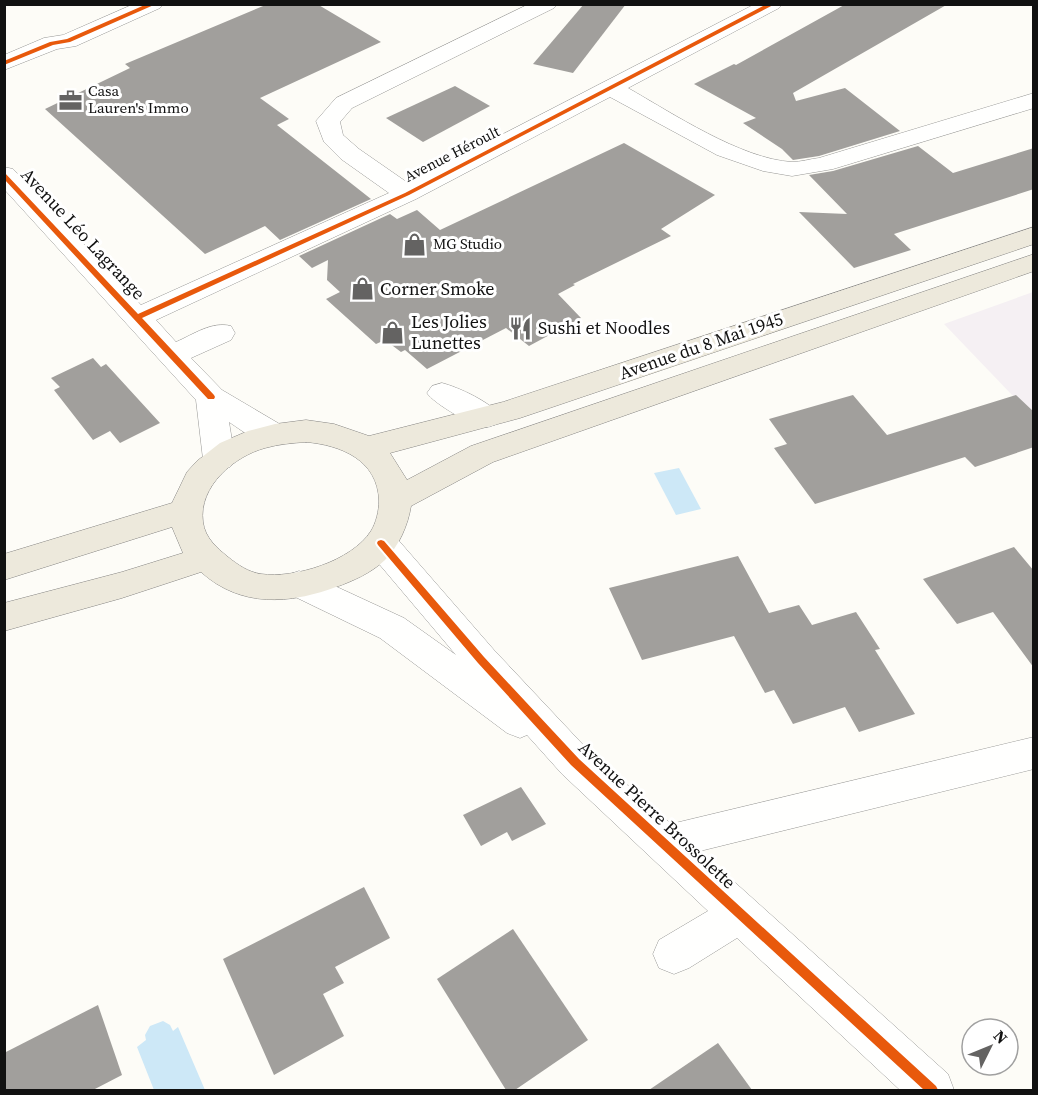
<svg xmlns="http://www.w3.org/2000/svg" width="1038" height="1095" font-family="'Source Serif 4',serif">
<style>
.industrial{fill:#f5f0f3}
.water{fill:#cde8f7}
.building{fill:#a19f9c}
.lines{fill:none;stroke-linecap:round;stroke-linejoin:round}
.minor-casing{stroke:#979795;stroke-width:1}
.major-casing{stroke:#858482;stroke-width:1}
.minor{fill:#fffffe;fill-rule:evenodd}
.major{fill:#ede9dc;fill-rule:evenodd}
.cycleway-casing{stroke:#fff;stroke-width:4}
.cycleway{fill:#e8590c;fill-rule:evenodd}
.labels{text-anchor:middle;stroke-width:6;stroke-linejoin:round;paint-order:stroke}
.far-poi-label{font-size:15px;fill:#111;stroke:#fff;text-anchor:start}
.far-street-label{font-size:15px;fill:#111;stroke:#fff}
.street-label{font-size:18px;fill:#111;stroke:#fff}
.poi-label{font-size:18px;fill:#111;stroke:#fff;text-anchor:start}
</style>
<rect width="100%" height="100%" fill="#fdfcf7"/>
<polygon class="industrial" points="1033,292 1033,417 944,324"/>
<g class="water">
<polygon points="679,468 701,509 676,515 654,473"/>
<polygon points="163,1021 170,1025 173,1031 178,1027 205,1090 154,1090 137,1047 146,1040 145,1035 150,1026"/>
</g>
<g class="building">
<polygon points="268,4 317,4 381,42 260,98 289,119 277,125 371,199 280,240 265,226 205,254 45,109 130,68 125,64"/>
<polygon points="584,4 626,4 573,73 533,64"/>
<polygon points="846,4 948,4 793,93 796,101 845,88 900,131 819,156 793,160 782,149 743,123 756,118 694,84 734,64 736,65"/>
<polygon points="455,86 490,106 423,142 386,118"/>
<polygon points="624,143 715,195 661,229 671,236 573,284 575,285 558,294 581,318 529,346 506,328 427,369 405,350 401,352 385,340 376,344 326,299 340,292 327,280 328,260 312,268 299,256 390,214 397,219 417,210 440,230"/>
<polygon points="918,146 953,173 1034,148 1034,189 894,234 911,250 854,268 799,212 847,214 809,175 833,171"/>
<polygon points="93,358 101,367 106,364 160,423 120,443 110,431 93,440 54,390 60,387 51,378"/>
<polygon points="853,395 887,435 1016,395 1034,412 1034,447 975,467 965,457 815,504 774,448 787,444 769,419"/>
<polygon points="1014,547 1034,571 1034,668 993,612 957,624 923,579"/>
<polygon points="738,556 769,613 799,605 812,625 856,612 880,649 875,650 915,714 859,732 845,707 793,724 774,690 765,693 734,636 642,660 609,588"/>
<polygon points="521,787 546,824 512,841 507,832 481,846 463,815"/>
<polygon points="364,887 390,938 335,967 344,983 323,994 344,1036 274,1075 223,959"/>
<polygon points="513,929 588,1040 515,1090 506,1090 437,979"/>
<polygon points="98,1005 122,1075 93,1090 4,1090 4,1053"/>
<polygon points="718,1043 752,1090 649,1090"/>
</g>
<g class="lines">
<defs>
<g id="minor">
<polygon points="134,4 163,4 160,8 76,46 57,49 4,70 4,55 44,38 63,35"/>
<path d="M 529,4 L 557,4 L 554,8 L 352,108 L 340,122 L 343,135 L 359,149 L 408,183 L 755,4 L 782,4 L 779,8 L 628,88 C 672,113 741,159 792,162 C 801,162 810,159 819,158 L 1034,93 L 1034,108 L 833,169 L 792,176 L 763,171 L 717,155 L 610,97 L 416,199 L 156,320 L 176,342 C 194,334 212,321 231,326 L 235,333 L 231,340 L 191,358 L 222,390 L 283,426 L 287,434 L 283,442 C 262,448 246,433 229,422 L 235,459 L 230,467 L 219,470 L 208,467 L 203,459 L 196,400 L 4,189 L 4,167 L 13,169 L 141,305 L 389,193 L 341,159 L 324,142 L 316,121 L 336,98 Z"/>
<path d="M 442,383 C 458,387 493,403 501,417 L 497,424 C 493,425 490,427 487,427 C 475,428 433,403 427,393 L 432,386 Z"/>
<polygon points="381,530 393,534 494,650 588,750 671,824 1034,737 1034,769 700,851 948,1074 954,1090 900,1090 737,938 689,968 674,974 659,968 653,954 659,940 708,911 562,774 527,735 520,738 507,733 380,638 287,593 282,584 287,575 299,571 311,575 404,618 456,655 369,552 365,543 369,534"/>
</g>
<path id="major" d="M 1034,227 L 1034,244 L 520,418 L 390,453 L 407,480 L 471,446 L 1034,254 L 1034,271 L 493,462 L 411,506 C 408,525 399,546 385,560 C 371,573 353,581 336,587 C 290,604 241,608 201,572 L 122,598 L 4,631 L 4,603 L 122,572 L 183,553 L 172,527 L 4,580 L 4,554 L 172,503 L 187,472 L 197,461 L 220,443 L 248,431 L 275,424 L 306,420 L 334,424 L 369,436 L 503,402 ZM 306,442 C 341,445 378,460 379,501 C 379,511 376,523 371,531 C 352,561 294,579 261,574 C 248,572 238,565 228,557 C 217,548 205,538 203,522 C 198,486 235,456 265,448 C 279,444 293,443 306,442 Z"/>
</defs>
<use href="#minor" class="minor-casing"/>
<use href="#major" class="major-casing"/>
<use href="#minor" class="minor"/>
<use href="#major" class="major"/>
<defs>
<g id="cycleway">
<polygon points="147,4 156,4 70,42 53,45 4,65 4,61 50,42 67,39"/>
<polygon points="767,4 775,4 409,195 142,318 214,395 215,397 214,399 208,399 4,179 4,172 138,314 405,193"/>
<polygon points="381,540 384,541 484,657 579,759 936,1086 938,1090 924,1090 571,765 478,663 378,545 377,543 378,541"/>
</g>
</defs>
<use href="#cycleway" class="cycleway-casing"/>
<use href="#cycleway" class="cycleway"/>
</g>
<defs>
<symbol id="office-bare" viewBox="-9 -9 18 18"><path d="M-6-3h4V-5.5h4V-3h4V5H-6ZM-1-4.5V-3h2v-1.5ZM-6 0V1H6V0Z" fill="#646362" stroke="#fff" stroke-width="2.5" paint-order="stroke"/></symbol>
<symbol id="shop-bare" viewBox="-9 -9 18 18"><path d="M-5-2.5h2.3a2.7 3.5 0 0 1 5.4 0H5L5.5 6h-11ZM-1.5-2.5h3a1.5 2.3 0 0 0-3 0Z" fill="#646362" stroke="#fff" stroke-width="2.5" paint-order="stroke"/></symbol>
<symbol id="restaurant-bare" viewBox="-9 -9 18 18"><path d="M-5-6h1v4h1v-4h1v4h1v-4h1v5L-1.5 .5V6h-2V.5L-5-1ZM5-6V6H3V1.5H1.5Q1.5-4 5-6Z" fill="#646362" stroke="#fff" stroke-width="2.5" paint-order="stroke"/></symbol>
</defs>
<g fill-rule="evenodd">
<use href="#office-bare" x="54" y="84" width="33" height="33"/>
<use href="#shop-bare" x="398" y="228" width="33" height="33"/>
<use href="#shop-bare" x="346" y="272" width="33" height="33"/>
<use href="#restaurant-bare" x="504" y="312" width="33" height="33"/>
<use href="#shop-bare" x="376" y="316" width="33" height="33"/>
</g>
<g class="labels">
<g class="far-poi-label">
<text x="88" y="96">Casa<tspan x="88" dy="17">Lauren's Immo</tspan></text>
<text x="433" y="249">MG Studio</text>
</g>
<g class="far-street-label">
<text transform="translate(452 154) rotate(-27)" y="5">Avenue Héroult</text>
</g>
<g class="street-label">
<text transform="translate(83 234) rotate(47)" y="6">Avenue Léo Lagrange</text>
<text transform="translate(701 346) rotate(-19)" y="6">Avenue du 8 Mai 1945</text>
<text transform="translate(657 815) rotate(43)" y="6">Avenue Pierre Brossolette</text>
</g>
<g class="poi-label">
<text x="380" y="295">Corner Smoke</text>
<text x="411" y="328">Les Jolies<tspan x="411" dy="21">Lunettes</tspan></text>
<text x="538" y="334">Sushi et Noodles</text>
</g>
</g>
<rect width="1038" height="1095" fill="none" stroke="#111111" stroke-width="12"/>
<g transform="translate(990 1047) rotate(47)"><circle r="28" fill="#ffffff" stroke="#a0a0a0" stroke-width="1.5"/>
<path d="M0-4.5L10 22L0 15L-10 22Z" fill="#646362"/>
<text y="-9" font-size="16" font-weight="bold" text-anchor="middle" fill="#111111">N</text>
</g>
</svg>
